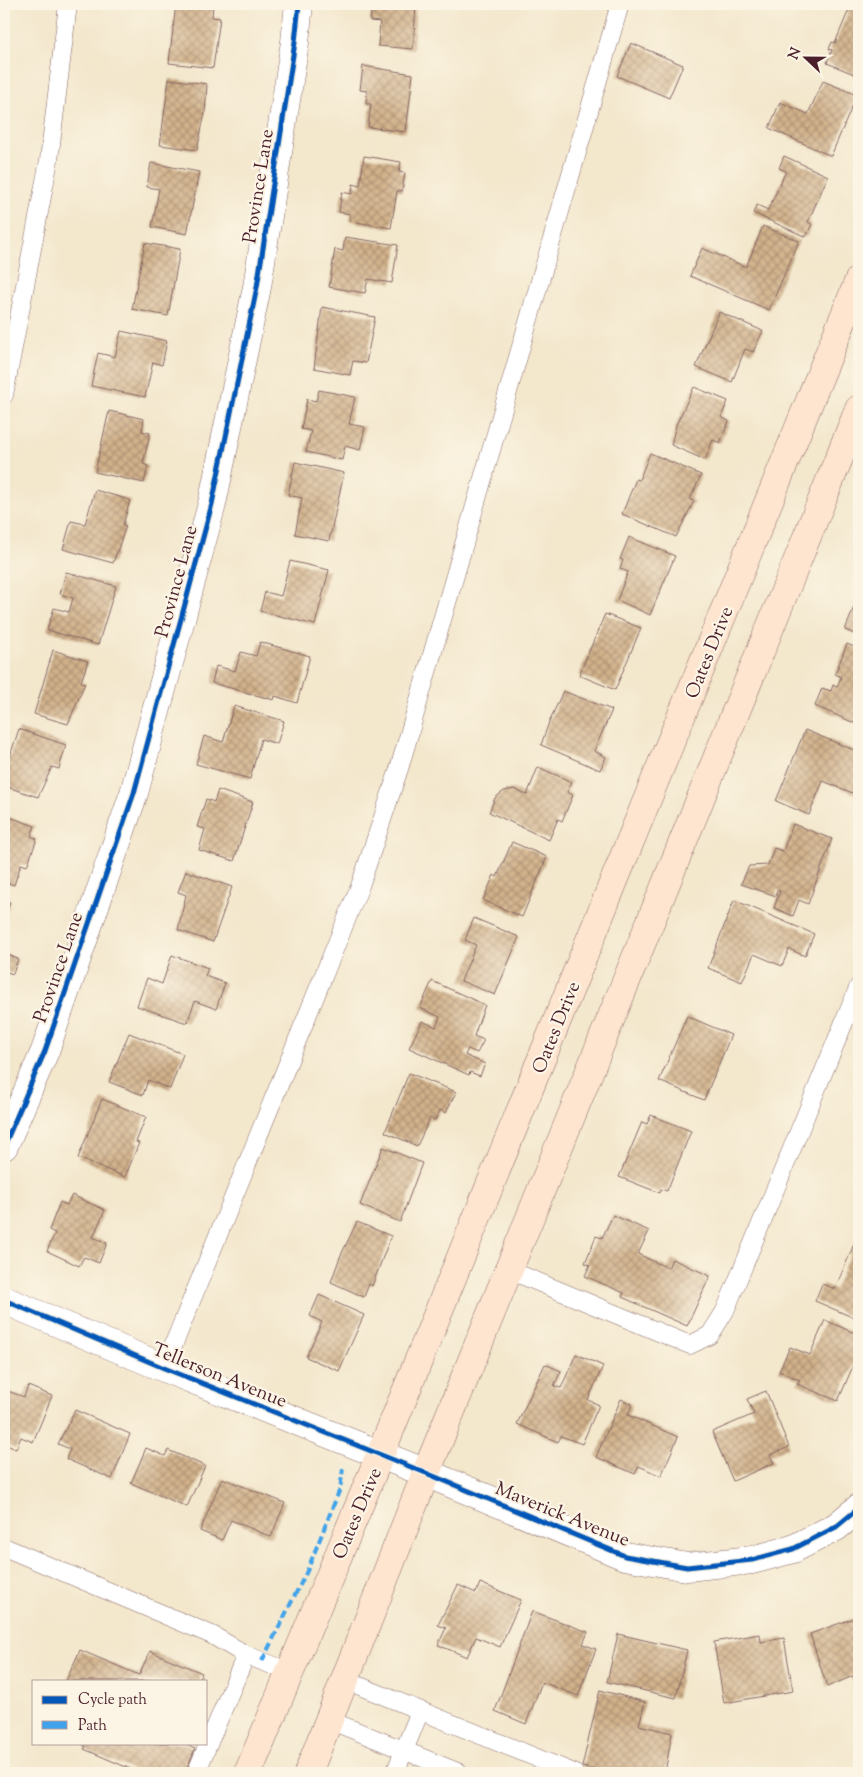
<svg xmlns="http://www.w3.org/2000/svg" width="863" height="1777" font-family="'Sorts Mill Goudy',serif">
<style>
.building{fill:url(#building-cross-hatch)}
.lines{fill:none;stroke-linecap:round;stroke-linejoin:round}
.lane-casing{stroke:#856563;stroke-width:19}
.street-casing{stroke:#856563;stroke-width:29}
.secondary-casing{stroke:#856563;stroke-width:29}
.lane{stroke:#fff;stroke-width:18}
.street{stroke:#fff;stroke-width:28}
.secondary{stroke:#fde5d0;stroke-width:28}
.quiet{stroke:#40a2eb;stroke-width:4;stroke-dasharray:8 4;stroke-linecap:butt}
.cycleway-casing{stroke:#fcf5e5;stroke-width:8}
.cycleway{stroke:#0057b8;stroke-width:5}
.labels{text-anchor:middle;stroke-width:4.5;stroke-linejoin:round;paint-order:stroke}
.street-label{font-size:19px;fill:#4a1f2b;stroke:#fcf5e5}
</style>
<defs>
<pattern id="building-cross-hatch" width="8" height="8" patternUnits="userSpaceOnUse" patternTransform="scale(1.25)"><rect width="8" height="8" fill="#d2b28b"/><path d="M0 0l8 8M0 8l8-8" fill="none" stroke="#ac9072"/></pattern>
</defs>
<rect width="100%" height="100%" fill="#fcf5e5"/>
<filter id="ink" filterUnits="userSpaceOnUse"><feTurbulence type="fractalNoise" baseFrequency=".02" numOctaves="2"/><feDisplacementMap in="SourceGraphic" scale="10" xChannelSelector="R" yChannelSelector="G"/><feConvolveMatrix kernelMatrix="1 2 1 2 8 2 1 2 1" color-interpolation-filters="sRGB"/></filter>
<filter id="wash" filterUnits="userSpaceOnUse"><feTurbulence type="fractalNoise" baseFrequency=".0096" numOctaves="4" result="noise"/><feDisplacementMap in="SourceGraphic" scale="20" xChannelSelector="R" yChannelSelector="G"/><feGaussianBlur stdDeviation="1.12" result="paint"/><feColorMatrix in="noise" values="0 0 0 0 0 0 0 0 0 0 0 0 0 0 0 0 0 1.4 0 .05"/><feComposite in="paint" operator="in"/></filter>
<g filter="url(#wash)">
<rect width="100%" height="100%" fill="#f3e7cc"/>
<g id="blocks">
<g class="building">
<polygon points="176,4 213,5 212,17 220,18 213,68 169,63"/>
<polygon points="372,4 416,4 413,49 378,46 380,22 370,21"/>
<polygon points="851,5 859,8 859,76 827,63 832,50 829,49 832,42 835,43"/>
<polygon points="631,43 683,65 669,98 617,76"/>
<polygon points="363,66 413,74 406,132 368,127 371,104 366,104 367,91 360,90"/>
<polygon points="169,79 207,84 205,113 197,150 160,145"/>
<polygon points="823,81 857,95 831,156 769,128 780,102 808,114"/>
<polygon points="364,156 401,162 399,172 405,173 402,191 397,191 391,228 350,221 350,214 339,212 342,192 352,194 353,184 360,186"/>
<polygon points="784,156 828,176 808,222 812,224 806,237 753,213 757,205 768,210 786,171 779,168"/>
<polygon points="151,163 199,172 187,234 152,227 159,189 147,187"/>
<polygon points="763,226 799,241 769,310 690,276 702,248 746,267"/>
<polygon points="345,237 398,245 392,283 368,279 365,293 329,287 335,249 343,251"/>
<polygon points="145,243 180,249 168,316 132,309"/>
<polygon points="322,307 375,317 366,363 353,361 350,375 314,368"/>
<polygon points="719,312 763,331 753,352 745,349 732,382 696,367"/>
<polygon points="121,331 167,341 162,365 153,362 145,397 91,386 98,353 115,357"/>
<polygon points="694,387 728,401 721,417 729,421 720,443 713,440 705,460 671,445 676,425"/>
<polygon points="319,390 355,397 349,424 365,427 360,450 345,446 342,460 306,452 311,431 301,429 307,399 316,401"/>
<polygon points="109,411 144,419 142,431 150,433 143,464 148,466 144,483 95,472"/>
<polygon points="650,453 701,475 690,500 694,501 676,537 622,514 636,479 639,480"/>
<polygon points="295,462 344,473 329,541 295,534 302,498 288,495"/>
<polygon points="95,490 130,500 123,525 126,526 113,563 63,549 71,521 85,524"/>
<polygon points="629,537 675,556 650,615 617,600 628,572 620,569 623,560 620,559"/>
<polygon points="290,561 329,570 315,625 260,611 265,592 281,596"/>
<polygon points="66,572 116,586 98,645 47,630 54,608 69,612 73,598 60,594"/>
<polygon points="857,600 859,601 859,636 845,630"/>
<polygon points="605,614 641,628 615,690 579,675"/>
<polygon points="260,642 310,656 297,703 275,696 274,700 212,683 216,666 235,671 241,652 256,656"/>
<polygon points="847,644 859,649 859,725 815,706 822,688 831,691 833,685 837,687 841,677 835,674"/>
<polygon points="53,650 88,661 81,682 85,683 68,724 34,714"/>
<polygon points="563,691 612,710 594,751 606,757 600,770 541,745 548,725"/>
<polygon points="234,706 284,721 277,744 261,739 250,779 196,764 204,736 223,742"/>
<polygon points="19,729 66,745 59,769 52,767 38,797 4,786 4,754 10,756"/>
<polygon points="805,730 859,752 859,784 855,794 823,781 809,815 776,801"/>
<polygon points="538,767 572,782 567,792 573,795 562,821 558,819 549,840 489,812 495,798 504,791 514,789 527,795"/>
<polygon points="218,790 253,802 234,861 199,850 205,829 197,827 206,799 214,802"/>
<polygon points="4,815 35,826 31,836 37,839 27,866 21,864 14,885 4,882"/>
<polygon points="793,824 832,839 808,904 799,900 793,916 774,908 780,891 777,890 776,896 741,884 749,866 768,865 774,848 783,851"/>
<polygon points="512,842 547,857 522,917 483,900 494,875 497,877"/>
<polygon points="186,871 232,887 213,942 178,930 186,895 178,892"/>
<polygon points="4,900 10,902 4,923"/>
<polygon points="734,900 814,934 805,956 789,949 782,966 754,954 742,982 708,968"/>
<polygon points="474,918 519,937 495,995 461,981 476,945 465,940"/>
<polygon points="4,953 18,959 13,974 4,971"/>
<polygon points="172,955 208,968 205,976 225,983 216,1009 195,1001 187,1023 137,1006 147,978 162,984"/>
<polygon points="432,981 485,1005 474,1036 484,1040 477,1053 468,1049 465,1055 485,1064 480,1076 470,1072 469,1075 409,1048 422,1021 436,1027 440,1017 420,1008"/>
<polygon points="687,1016 731,1035 704,1100 659,1081"/>
<polygon points="129,1033 183,1054 170,1089 148,1080 143,1095 109,1082"/>
<polygon points="409,1073 456,1092 446,1113 440,1110 435,1120 430,1118 417,1146 385,1132"/>
<polygon points="102,1099 146,1117 136,1142 139,1143 125,1177 78,1158"/>
<polygon points="651,1115 691,1131 667,1191 661,1189 660,1193 619,1177 642,1122 647,1124"/>
<polygon points="383,1147 422,1163 400,1222 360,1205"/>
<polygon points="72,1195 105,1210 93,1237 107,1243 99,1263 84,1257 79,1266 47,1251 55,1233 49,1230 60,1202 67,1205"/>
<polygon points="613,1215 649,1231 638,1254 668,1268 672,1259 710,1276 687,1326 622,1297 624,1293 585,1276 590,1265 585,1263 596,1236 602,1238"/>
<polygon points="357,1222 391,1236 372,1286 369,1284 364,1297 331,1282 340,1257"/>
<polygon points="855,1242 859,1243 859,1320 815,1301 822,1284 835,1289"/>
<polygon points="319,1295 364,1315 339,1371 306,1357 322,1322 310,1316"/>
<polygon points="825,1320 859,1335 859,1352 838,1401 797,1384 800,1380 779,1371 790,1347 810,1355"/>
<polygon points="576,1354 603,1366 588,1400 599,1405 582,1444 561,1436 558,1442 517,1424 545,1364 561,1371 554,1386 561,1388"/>
<polygon points="28,1386 52,1396 33,1442 21,1437 16,1449 4,1444 4,1391 5,1390 24,1397"/>
<polygon points="766,1391 789,1447 770,1455 774,1463 733,1481 712,1432 754,1414 747,1399"/>
<polygon points="621,1399 632,1404 628,1415 678,1437 661,1476 639,1466 635,1474 596,1457"/>
<polygon points="75,1410 130,1434 112,1479 66,1459 70,1449 58,1444"/>
<polygon points="146,1448 165,1456 168,1450 205,1466 187,1507 131,1483"/>
<polygon points="222,1478 285,1503 271,1537 231,1520 222,1540 200,1531"/>
<polygon points="480,1583 521,1600 500,1647 476,1637 467,1657 438,1645 446,1628 438,1625 458,1585 476,1593"/>
<polygon points="532,1611 588,1632 583,1644 596,1649 578,1696 542,1682 526,1724 495,1711"/>
<polygon points="857,1617 859,1623 859,1689 857,1690 853,1676 827,1687 810,1634"/>
<polygon points="618,1634 687,1650 676,1698 607,1682"/>
<polygon points="760,1634 761,1642 784,1638 793,1691 724,1703 714,1642"/>
<polygon points="80,1650 139,1675 150,1651 202,1673 199,1681 66,1681"/>
<polygon points="600,1690 645,1702 639,1725 672,1733 665,1773 629,1773 620,1771 619,1773 608,1773 582,1767"/>
<polygon points="80,1743 182,1743 195,1749 185,1773 140,1773 84,1749 86,1746"/>
</g>
</g>
</g>
<g filter="url(#ink)">
<use href="#blocks" fill-opacity="0" stroke="#856563" stroke-width="1"/>
<g class="lines">
<defs>
<g id="lane">
<polyline points="4,395 49,160 68,4"/>
<polyline points="509,1270 690,1345 710,1335 725,1311 859,986"/>
<polyline points="164,1368 360,886 399,769 620,4"/>
<polyline points="4,1547 212,1635 246,1655"/>
<polyline points="345,1680 574,1773"/>
<polyline points="329,1720 460,1773"/>
<polyline points="196,1773 246,1655 290,1672"/>
<polyline points="395,1773 420,1711"/>
</g>
<g id="street">
<polyline points="4,1146 45,1051 134,793 212,504 257,287 295,42 299,4"/>
<polyline points="4,1300 164,1368 426,1473 625,1556 687,1567 752,1560 793,1549 836,1527 859,1508"/>
</g>
<g id="secondary">
<polyline points="248,1773 380,1455 859,280"/>
<polyline points="308,1773 426,1473 859,409"/>
</g>
</defs>
<use href="#lane" class="lane-casing"/>
<use href="#street" class="street-casing"/>
<use href="#secondary" class="secondary-casing"/>
<use href="#lane" class="lane"/>
<use href="#street" class="street"/>
<use href="#secondary" class="secondary"/>
<polyline class="quiet" points="262,1661 307,1571 340,1489 343,1469"/>
<defs>
<g id="cycleway">
<polyline points="4,1146 45,1051 134,793 212,504 257,287 295,42 299,4"/>
<polyline points="4,1300 164,1368 426,1473 625,1556 687,1567 752,1560 793,1549 836,1527 859,1508"/>
</g>
</defs>
<use href="#cycleway" class="cycleway-casing"/>
<use href="#cycleway" class="cycleway"/>
</g>
</g>
<g class="labels">
<g class="street-label">
<text transform="translate(257 186) rotate(-81)" y="7">Province Lane</text>
<text transform="translate(175 581) rotate(-75)" y="7">Province Lane</text>
<text transform="translate(708 652) rotate(-68)" y="7">Oates Drive</text>
<text transform="translate(57 967) rotate(-71)" y="7">Province Lane</text>
<text transform="translate(555 1027) rotate(-68)" y="7">Oates Drive</text>
<text transform="translate(220 1374) rotate(22)" y="7">Tellerson Avenue</text>
<text transform="translate(356 1513) rotate(-67)" y="7">Oates Drive</text>
<text transform="translate(563 1513) rotate(22)" y="7">Maverick Avenue</text>
</g>
</g>
<rect width="863" height="1777" fill="none" stroke="#fcf5e5" stroke-width="20"/>
<rect x="32" y="1680" width="175" height="65" fill="#fcf5e5" stroke="#b59f9b"/>
<rect x="42" y="1696" width="25" height="8" fill="#0057b8" stroke="#b59f9b"/>
<text x="78" y="1704" font-size="15" fill="#4a1f2b">Cycle path</text>
<rect x="42" y="1721" width="25" height="8" fill="#40a2eb" stroke="#b59f9b"/>
<text x="78" y="1730" font-size="15" fill="#4a1f2b">Path</text>
<g transform="translate(806 58) rotate(292)" stroke="#fcf5e5" stroke-width="4" paint-order="stroke">
<path d="M0-4L9 19L0 12L-9 19Z" fill="#4a1f2b"/>
<text y="-8" font-size="14" font-weight="bold" text-anchor="middle" fill="#4a1f2b">N</text>
</g>
</svg>
